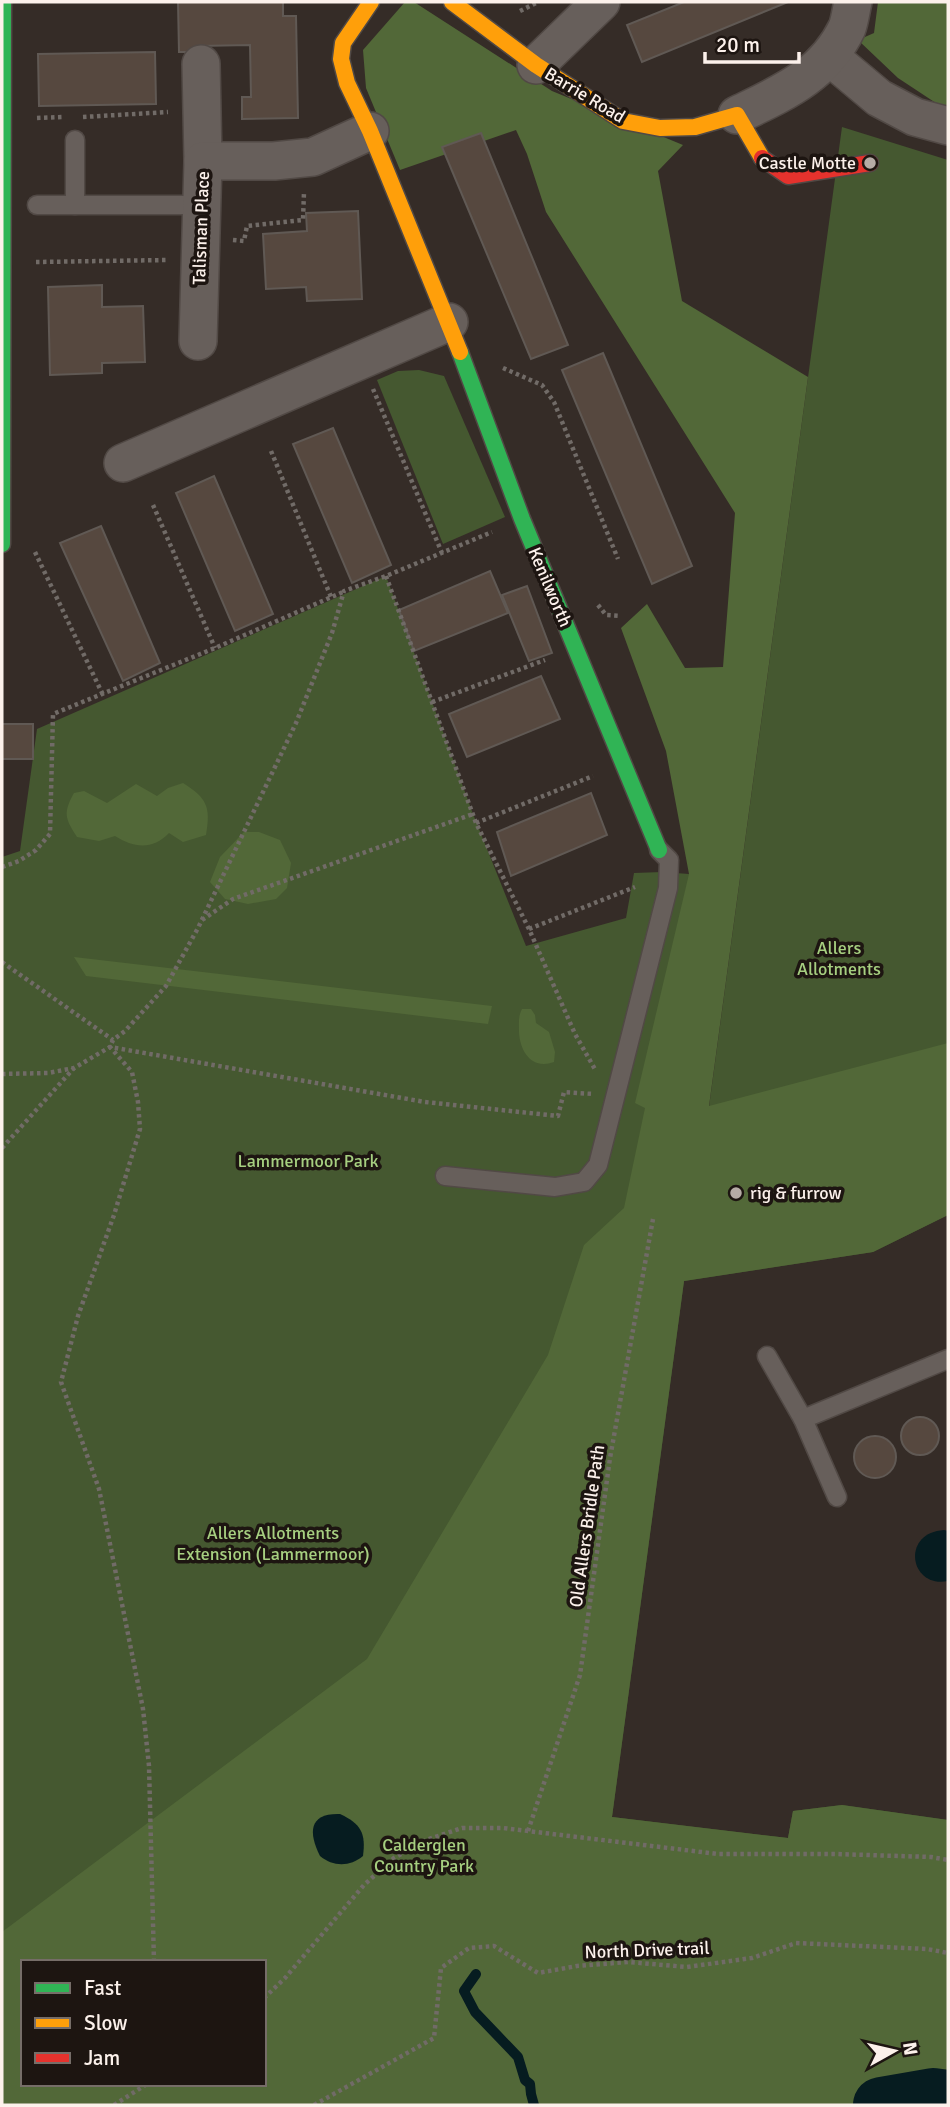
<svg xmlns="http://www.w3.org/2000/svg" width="950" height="2107" font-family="Signika,sans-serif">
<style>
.green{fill:#455830;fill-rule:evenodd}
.forest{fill:#526838;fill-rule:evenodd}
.water{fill:#061c20}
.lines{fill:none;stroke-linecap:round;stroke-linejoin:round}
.stream{stroke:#061c20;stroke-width:10}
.river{stroke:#061c20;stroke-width:56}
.building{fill:#56483f;stroke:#605954;stroke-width:2}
.lane-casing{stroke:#514945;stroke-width:21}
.street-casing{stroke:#514945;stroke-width:40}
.fast-casing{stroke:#514945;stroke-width:19}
.slow-casing{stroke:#514945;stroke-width:19}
.jam-casing{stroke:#514945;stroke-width:19}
.path{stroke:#716b67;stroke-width:4.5;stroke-dasharray:3.5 3.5;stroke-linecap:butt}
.lane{stroke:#675f5b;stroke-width:18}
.street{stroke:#675f5b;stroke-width:37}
.fast{stroke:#30b455;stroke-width:16}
.slow{stroke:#ff9f0a;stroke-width:16}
.jam{stroke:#e5322d;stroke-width:16}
.poi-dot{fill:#b6aca6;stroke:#1d1511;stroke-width:2.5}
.labels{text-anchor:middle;stroke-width:7;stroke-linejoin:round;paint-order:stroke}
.street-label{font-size:18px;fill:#fcf1eb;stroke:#1d1511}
.poi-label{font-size:18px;fill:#fcf1eb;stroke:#1d1511;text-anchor:end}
.park-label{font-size:18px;fill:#a6cf80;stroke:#1d1511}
</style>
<rect width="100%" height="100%" fill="#352c27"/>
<g class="green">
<path d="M 842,127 L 948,160 L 948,1215 L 873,1252 L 684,1281 L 612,1817 L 788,1838 L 793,1811 L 842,1805 L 948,1820 L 948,2105 L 2,2105 L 2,857 L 20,851 L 37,729 L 386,576 L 473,814 L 526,946 L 626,918 L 634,873 L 662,872 L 689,874 L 709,1107 ZM 23,1962 L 264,1962 L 264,2084 L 23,2084 Z"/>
<polygon points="419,370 444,376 505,517 443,544 377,380 398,371"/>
</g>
<g class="forest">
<path d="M 405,2 L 414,2 L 552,91 L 683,145 L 658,171 L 682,301 L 808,377 L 709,1106 L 948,1043 L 948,1215 L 873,1252 L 684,1281 L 612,1817 L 788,1838 L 793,1811 L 842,1805 L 948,1820 L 948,2105 L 2,2105 L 2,1932 L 367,1659 L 548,1355 L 584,1245 L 624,1208 L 645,1108 L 635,1103 L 689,874 L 666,751 L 621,628 L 647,604 L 685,668 L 723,667 L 735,513 L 546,212 L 527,154 L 516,130 L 400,170 L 366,88 L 363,50 ZM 23,1962 L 264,1962 L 264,2084 L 23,2084 Z"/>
<polygon points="878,2 948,2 948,111 898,78 858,40 874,33"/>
<path d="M 183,783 C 207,798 211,807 206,835 L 183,842 L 169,833 C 153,850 134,848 115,836 L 99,841 L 77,837 C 65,818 63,813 74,793 L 84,791 L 107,803 L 136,784 L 157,796 L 168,788 Z"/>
<polygon points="244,832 259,832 280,840 291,863 287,888 276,899 248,904 225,899 210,882 220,857"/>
<polygon points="74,957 492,1006 488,1024 86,976"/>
<path d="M 522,1009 L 531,1009 L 535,1015 L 536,1023 L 549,1032 L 555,1052 L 554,1062 C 532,1070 520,1052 519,1032 C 519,1023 518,1017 522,1009 Z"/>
</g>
<g class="water">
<path d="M 944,1530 L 948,1531 L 948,1581 C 910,1589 900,1533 944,1530 Z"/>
<path d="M 340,1814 C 361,1824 366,1833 363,1856 C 350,1867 333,1867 320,1856 C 308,1832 309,1813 340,1814 Z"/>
</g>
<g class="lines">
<polyline class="stream" points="476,1974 464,1991 475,2012 518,2057 525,2080 530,2084 531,2094 534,2105"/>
<polyline class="river" points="881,2105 933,2096 948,2098"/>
</g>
<g class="building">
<polygon points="178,2 283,2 283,16 296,16 298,118 242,119 242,97 251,97 250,45 198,46 198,52 179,52"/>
<polygon points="684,2 788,2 642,62 627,25"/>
<polygon points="155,52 156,104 39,106 38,54"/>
<polygon points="481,133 568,345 531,359 442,147"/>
<polygon points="358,211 362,299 307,301 306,287 266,289 263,234 307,231 306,213"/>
<polygon points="102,285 102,307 143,306 145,362 102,363 102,373 50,375 48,287"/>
<polygon points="603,353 692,566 652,584 562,370"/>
<polygon points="333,428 391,565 352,583 293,444"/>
<polygon points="214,476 273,614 235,631 176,493"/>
<polygon points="101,526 160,663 123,681 60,543"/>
<polygon points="490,571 508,613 414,651 399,610"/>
<polygon points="527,586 552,653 529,661 502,595"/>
<polygon points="541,676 560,719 467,757 449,714"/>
<rect x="2" y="724" width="31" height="35"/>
<polygon points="591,793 607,835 511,876 497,832"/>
<circle cx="920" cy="1436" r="19"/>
<circle cx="875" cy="1457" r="21"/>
</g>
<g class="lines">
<defs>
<g id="lane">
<polyline points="75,140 75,205"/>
<polyline points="37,205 203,205"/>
<polyline points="445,1176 555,1187 584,1182 598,1165 668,888 669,860 659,850"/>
<polyline points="767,1356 803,1419"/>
<polyline points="837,1497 803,1419 948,1359"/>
</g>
<g id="street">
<polyline points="830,57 879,98 915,117 948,126"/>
<polyline points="201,64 203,161"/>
<polyline points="536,65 601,2"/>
<path d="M 737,115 C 782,93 824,76 847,28 C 850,20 851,10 853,2"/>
<polyline points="198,341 203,161 274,161 313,157 370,131"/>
<polyline points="123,463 449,322"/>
</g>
<g id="fast">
<polyline points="460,352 522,519 659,850"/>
<polyline points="2,544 3,2"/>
</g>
<g id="slow">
<polyline points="371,2 343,43 341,59 347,83 370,131 460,352"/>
<polyline points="452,2 536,65 623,121 660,128 695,127 737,115 762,158"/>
</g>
<polyline id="jam" points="762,158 788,176 870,163"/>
</defs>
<use href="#lane" class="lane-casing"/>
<use href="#street" class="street-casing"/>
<use href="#fast" class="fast-casing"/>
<use href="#slow" class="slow-casing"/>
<use href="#jam" class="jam-casing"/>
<g class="path">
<polyline points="520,11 538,2"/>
<polyline points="83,117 168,112"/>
<polyline points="37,118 63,117"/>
<polyline points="233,240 244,241 247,226 303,220 304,192"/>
<polyline points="36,262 167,260"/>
<polyline points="503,368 542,385 554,402 618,559"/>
<polyline points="373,389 442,553"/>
<polyline points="271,451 331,597"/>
<polyline points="153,505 215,648"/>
<polyline points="35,552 103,695"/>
<polyline points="386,576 476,823 529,929 575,1034 596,1071"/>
<polyline points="598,605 606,615 621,616"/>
<polyline points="432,702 545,660"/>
<polyline points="476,823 593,776"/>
<polyline points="2,867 19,861 36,850 50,834 53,714 215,648 343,592"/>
<polyline points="202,920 233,899 473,814"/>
<polyline points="529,929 635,887"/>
<polyline points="2,962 113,1040"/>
<polyline points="2,1074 48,1073 74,1068 110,1047 425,1102 558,1116 564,1092 593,1094"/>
<polyline points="2,1148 74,1068"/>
<polyline points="528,1831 580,1675 610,1458 653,1219"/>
<polyline points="154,1962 149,1766 143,1709 99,1489 61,1382 78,1316 114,1215 140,1129 138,1102 132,1072 110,1047 113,1040 125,1031 166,986 198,928 296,723 332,633 344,591 386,576 492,532"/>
<polyline points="264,1998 285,1978 364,1885 394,1858 426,1840 462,1828 503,1828 718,1854 835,1854 931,1857 948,1860"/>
<polyline points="114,2105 147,2084"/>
<polyline points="314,2105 434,2038 441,1968 469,1948 494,1946 538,1973 577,1966 628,1962 687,1967 752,1958 796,1943 927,1949 948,1953"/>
</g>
<use href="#lane" class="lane"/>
<use href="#street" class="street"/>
<use href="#fast" class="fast"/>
<use href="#slow" class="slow"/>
<use href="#jam" class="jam"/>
</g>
<g class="poi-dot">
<circle cx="870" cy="163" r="7"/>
<circle cx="736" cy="1193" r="7"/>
</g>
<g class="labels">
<g class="street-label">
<text transform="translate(585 95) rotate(31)" y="6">Barrie Road</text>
<text transform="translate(201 228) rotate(-88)" y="6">Talisman Place</text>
<text transform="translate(550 587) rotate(67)" y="6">Kenilworth</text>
<text transform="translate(587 1526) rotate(-82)" y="6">Old Allers Bridle Path</text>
<text transform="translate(647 1950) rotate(-2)" y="6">North Drive trail</text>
</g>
<g class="poi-label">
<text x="856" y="169">Castle Motte</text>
<text x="750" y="1199" text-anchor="start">rig &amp; furrow</text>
</g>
<g class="park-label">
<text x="839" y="954">Allers<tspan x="839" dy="21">Allotments</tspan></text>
<text x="308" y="1167">Lammermoor Park</text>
<text x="273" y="1539">Allers Allotments<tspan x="273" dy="21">Extension (Lammermoor)</tspan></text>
<text x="424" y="1851">Calderglen<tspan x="424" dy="21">Country Park</tspan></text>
</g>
</g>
<rect width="950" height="2107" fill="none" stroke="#fcf1eb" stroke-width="7"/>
<rect x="21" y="1960" width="245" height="126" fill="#1d1511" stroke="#766d68" stroke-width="2"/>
<rect x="35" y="1983" width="35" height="10" fill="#30b455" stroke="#766d68" stroke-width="2"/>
<text x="84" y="1995" font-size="21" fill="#fcf1eb">Fast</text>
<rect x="35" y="2018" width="35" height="10" fill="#ff9f0a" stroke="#766d68" stroke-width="2"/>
<text x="84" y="2030" font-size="21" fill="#fcf1eb">Slow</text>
<rect x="35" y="2053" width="35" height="10" fill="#e5322d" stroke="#766d68" stroke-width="2"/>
<text x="84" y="2065" font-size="21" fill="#fcf1eb">Jam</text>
<g transform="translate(894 2051) rotate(82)" stroke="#1d1511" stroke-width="5" paint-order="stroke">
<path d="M0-5L12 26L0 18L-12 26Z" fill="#fcf1eb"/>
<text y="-10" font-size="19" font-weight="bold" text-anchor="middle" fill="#fcf1eb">N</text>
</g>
<path d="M705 52v10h94v-10" fill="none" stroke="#fcf1eb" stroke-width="3.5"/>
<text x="716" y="52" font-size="21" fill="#fcf1eb" stroke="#1d1511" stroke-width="5" paint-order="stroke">20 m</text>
</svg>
